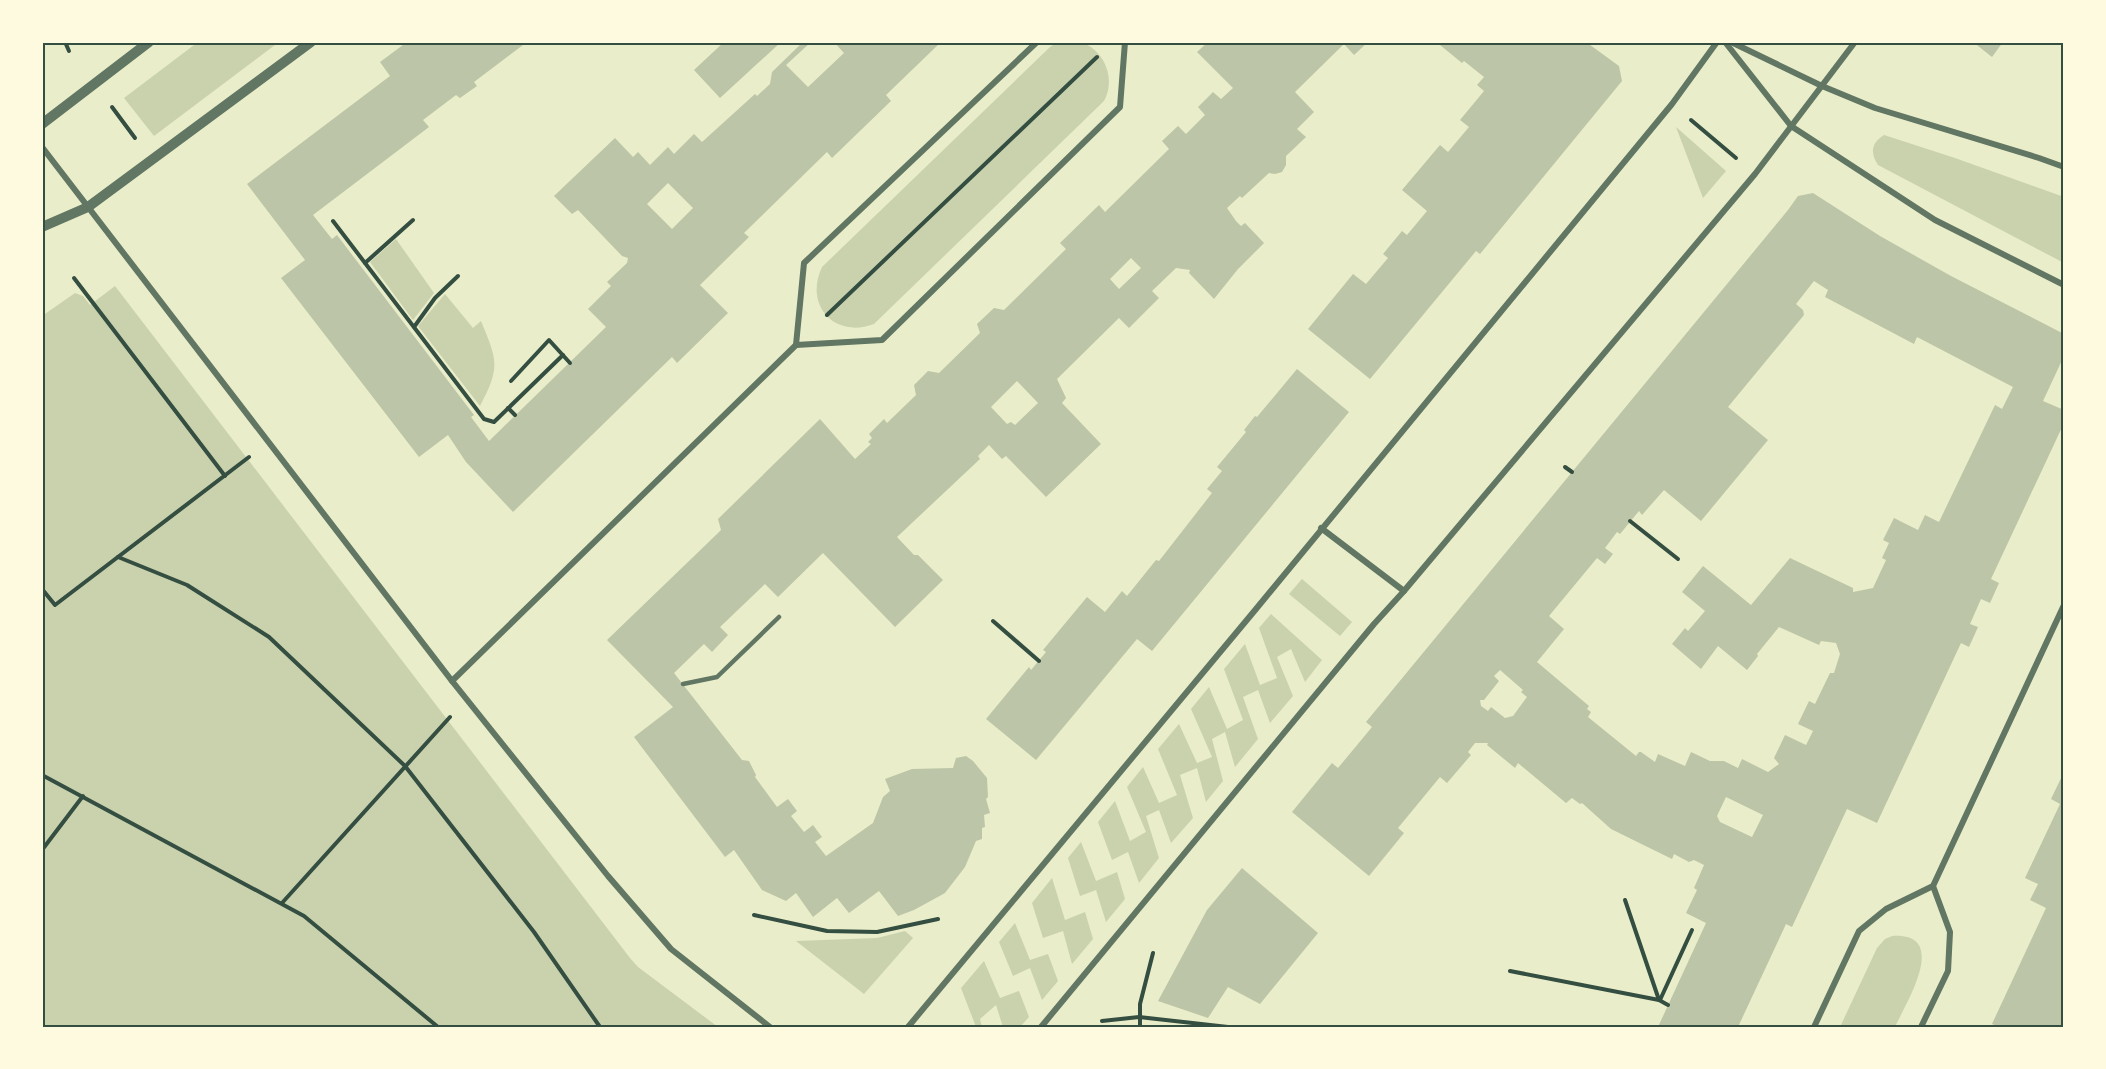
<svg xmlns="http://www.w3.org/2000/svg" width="2106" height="1069" font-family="Lora,serif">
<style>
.green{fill:#cad2ad}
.building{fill:#bcc5a7;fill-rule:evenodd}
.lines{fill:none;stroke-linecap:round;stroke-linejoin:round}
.path{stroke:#344e41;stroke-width:4}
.service{stroke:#617663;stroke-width:4.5}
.minor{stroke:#617663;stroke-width:6}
.tertiary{stroke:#617663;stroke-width:10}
.neatline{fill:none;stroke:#344e41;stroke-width:2}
</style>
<rect width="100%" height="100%" fill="#e9edc9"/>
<g class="green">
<polygon points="198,42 279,42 154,136 124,98"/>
<path d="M 1058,42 C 1067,42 1078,40 1086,44 C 1107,55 1115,81 1104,101 L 874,324 C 834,339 804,305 822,267 L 1050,47 Z"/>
<polygon points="1676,127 1726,171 1703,198"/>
<path d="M 1884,135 L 1955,158 L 2064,197 L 2064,263 L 1878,165 C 1870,153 1871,143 1884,135 Z"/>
<polygon points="396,239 434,293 413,320 370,262"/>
<polygon points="115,286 630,958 638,967 718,1027 42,1027 42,316 75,293 83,296 90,305"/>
<path d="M 445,294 L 473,328 L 481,321 C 497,360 501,367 480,406 L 418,326 Z"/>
<polygon points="1302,579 1352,622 1340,636 1289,594"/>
<polygon points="1271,614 1322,660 1305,682 1291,649 1277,657 1293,696 1270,723 1258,690 1243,697 1258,739 1235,767 1225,732 1212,739 1223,781 1206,802 1197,768 1180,775 1193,818 1171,843 1159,810 1146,816 1159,858 1139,883 1128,852 1112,860 1098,822 1115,801 1130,841 1146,832 1127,787 1143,767 1159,803 1177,795 1158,749 1179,724 1197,763 1212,757 1191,709 1209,687 1227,729 1243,720 1224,669 1245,644 1260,685 1277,678 1259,628"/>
<polygon points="1081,842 1096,881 1117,872 1125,899 1106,922 1096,890 1080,896 1068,858"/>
<polygon points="1052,878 1065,920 1085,912 1093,939 1072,964 1063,931 1043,938 1032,903"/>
<polygon points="1015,923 1030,960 1048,954 1058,981 1042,1000 1030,968 1013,976 999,942"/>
<polygon points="905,931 913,938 864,994 796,941 877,938"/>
<path d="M 1892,936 C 1951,932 1906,1003 1895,1027 L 1840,1027 L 1877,948 L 1885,939 Z"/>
<polygon points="984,961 1000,998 1019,991 1029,1017 1020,1027 1003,1027 996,1005 980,1019 982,1027 976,1027 961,988"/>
</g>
<g class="building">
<path d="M 407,42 L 527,42 L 474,82 L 477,86 L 460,98 L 456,95 L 423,120 L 429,127 L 313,215 L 332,239 L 337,235 L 474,415 L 471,417 L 489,441 L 606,327 L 588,309 L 611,286 L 607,282 L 627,263 L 628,258 L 622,256 L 578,210 L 572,214 L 554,196 L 615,138 L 633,157 L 638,152 L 650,165 L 668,147 L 674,154 L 694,134 L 702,142 L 755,94 L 757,96 L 770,84 L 772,72 L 803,42 L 811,42 L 786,65 L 808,87 L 844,53 L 834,42 L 941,42 L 886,95 L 891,101 L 832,158 L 827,152 L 744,233 L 749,237 L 700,285 L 728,313 L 677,363 L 672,357 L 513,512 L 466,462 L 448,435 L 419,457 L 281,278 L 305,260 L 247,184 L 390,76 L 380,62 ZM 668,183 L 693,208 L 672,229 L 647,204 Z"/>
<polygon points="724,42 781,42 720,98 694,70"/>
<path d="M 1208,42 L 1368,42 L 1354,55 L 1344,44 L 1295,92 L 1314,112 L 1297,129 L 1306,137 L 1286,156 L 1286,165 L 1282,172 L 1275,174 L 1269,173 L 1242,198 L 1240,196 L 1227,208 L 1236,221 L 1241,226 L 1245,223 L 1264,243 L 1238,269 L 1214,299 L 1189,273 L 1190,270 L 1176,268 L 1152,291 L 1159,298 L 1129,328 L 1119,318 L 1057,379 L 1066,398 L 1062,403 L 1101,444 L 1046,497 L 1006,456 L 1002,459 L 989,445 L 978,456 L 980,459 L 897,537 L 914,555 L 918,555 L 943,580 L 895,627 L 823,553 L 778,597 L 765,584 L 720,627 L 728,635 L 712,652 L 704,644 L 674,673 L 742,760 L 749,761 L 756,775 L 755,777 L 777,807 L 788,799 L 797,811 L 791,816 L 804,832 L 813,825 L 822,837 L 815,842 L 826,856 L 873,823 L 883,797 L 890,791 L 885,779 L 912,769 L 953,768 L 956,758 L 966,756 L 973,761 L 987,778 L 988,797 L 986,799 L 990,813 L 984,815 L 985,827 L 982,828 L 982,839 L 976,841 L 965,867 L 945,893 L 914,910 L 898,916 L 879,891 L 849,913 L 837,898 L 813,917 L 796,893 L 786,901 L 762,890 L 734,850 L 725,857 L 634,737 L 673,707 L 607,640 L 717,534 L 721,530 L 718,519 L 820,419 L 855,459 L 871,444 L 868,442 L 872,438 L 869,434 L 884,419 L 887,423 L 916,395 L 914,385 L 928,371 L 939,373 L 980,333 L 977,324 L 994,308 L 1004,310 L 1066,249 L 1060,243 L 1099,205 L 1105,212 L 1169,149 L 1162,141 L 1178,126 L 1186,134 L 1205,115 L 1198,107 L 1213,92 L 1221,99 L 1233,88 L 1197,52 ZM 1131,258 L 1141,268 L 1119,289 L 1110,279 ZM 1017,381 L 1038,403 L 1015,425 L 1011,422 L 1007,424 L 991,407 Z"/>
<polygon points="1443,42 1586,42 1619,66 1622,81 1480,254 1476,251 1370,379 1308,329 1353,274 1366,284 1388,258 1383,254 1402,231 1407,235 1427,211 1402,190 1440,145 1448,152 1469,127 1460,120 1484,91 1477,85 1484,77 1464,61 1462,63 1440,45"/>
<polygon points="1973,42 2003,42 1992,57"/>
<path d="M 1813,193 L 1880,236 L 1951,276 L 2064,334 L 2064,356 L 2043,401 L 2064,410 L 2064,423 L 1991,579 L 1999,583 L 1990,603 L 1981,599 L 1970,624 L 1978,627 L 1969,647 L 1961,643 L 1877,823 L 1847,809 L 1792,927 L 1786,924 L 1738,1027 L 1658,1027 L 1706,923 L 1686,913 L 1697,890 L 1694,888 L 1704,865 L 1694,860 L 1689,862 L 1674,854 L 1672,859 L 1611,829 L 1582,803 L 1580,804 L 1572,798 L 1566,803 L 1518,763 L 1515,768 L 1487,745 L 1488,743 L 1475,743 L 1468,752 L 1471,755 L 1447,783 L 1440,777 L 1398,828 L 1404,833 L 1369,876 L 1292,812 L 1332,763 L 1338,768 L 1372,727 L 1366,722 L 1788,210 L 1798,196 ZM 1814,281 L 1828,290 L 1825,297 L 1914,344 L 1917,337 L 2013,387 L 2002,409 L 1995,405 L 1939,522 L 1925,515 L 1918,530 L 1894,518 L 1883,540 L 1889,543 L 1882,558 L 1886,560 L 1873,588 L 1853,592 L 1853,588 L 1790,558 L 1751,605 L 1703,566 L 1682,592 L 1705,611 L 1688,631 L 1685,628 L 1672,644 L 1701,669 L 1718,646 L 1747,670 L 1758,656 L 1757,654 L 1779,627 L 1819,645 L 1821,641 L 1836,643 L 1840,654 L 1834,673 L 1830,673 L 1815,704 L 1809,701 L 1798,724 L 1813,731 L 1806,745 L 1785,735 L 1774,758 L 1779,764 L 1768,772 L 1742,759 L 1738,768 L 1724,761 L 1710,761 L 1691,752 L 1685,766 L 1658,754 L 1655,762 L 1641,752 L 1639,752 L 1636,756 L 1588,717 L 1591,712 L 1587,709 L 1589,706 L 1537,662 L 1564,629 L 1549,616 L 1597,558 L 1605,564 L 1613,554 L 1605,548 L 1617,532 L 1620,534 L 1639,511 L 1642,515 L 1664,490 L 1701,521 L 1768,440 L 1728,407 L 1804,315 L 1803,310 L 1796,304 ZM 1500,670 L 1523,690 L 1521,692 L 1527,697 L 1513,716 L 1505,718 L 1491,707 L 1488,711 L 1481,706 L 1480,700 L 1484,700 L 1499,681 L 1494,676 ZM 1726,797 L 1763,815 L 1752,837 L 1720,822 L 1717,816 Z"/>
<polygon points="1297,369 1349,412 1152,651 1137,639 1036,760 986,719 1029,667 1031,670 1046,652 1043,650 1087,597 1105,612 1122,591 1127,596 1156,560 1159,561 1212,493 1207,489 1222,471 1217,467 1246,432 1244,430 1255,416 1257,417"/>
<polygon points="2064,772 2064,1027 1999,1027 1992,1024 2046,908 2030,900 2038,884 2025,878 2060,804 2051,799"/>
<polygon points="1242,868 1318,933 1260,1004 1228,987 1208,1018 1158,1001 1207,910"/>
</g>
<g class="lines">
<g class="path">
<polyline points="65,42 69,51"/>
<polyline points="112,107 135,138"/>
<polyline points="1691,120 1736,158"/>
<polyline points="333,221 484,419 494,422 563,355"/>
<polyline points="365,263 413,220"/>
<polyline points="74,278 225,476"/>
<polyline points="827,315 1097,57"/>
<polyline points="414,327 435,298 458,276"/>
<polyline points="511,381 549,340 570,363"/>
<polyline points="508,408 515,415"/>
<polyline points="1565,467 1572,472"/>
<polyline points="1630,521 1678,559"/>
<polyline points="118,557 187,585 269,637 405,766 534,932 600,1027"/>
<polyline points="42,589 55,605 249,457"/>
<polyline points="993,621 1039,661"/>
<polyline points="42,775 304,916 438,1027"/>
<polyline points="42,850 83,796"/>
<polyline points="1625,900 1659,1000"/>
<polyline points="282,903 450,717"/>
<polyline points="754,915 827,931 877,932 938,919"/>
<polyline points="1510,971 1659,1000 1668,1005"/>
<polyline points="1660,1000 1692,930"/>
<polyline points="1102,1021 1139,1017 1228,1027"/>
<polyline points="1140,1027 1140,1004 1153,953"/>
</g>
<polyline class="service" points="683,684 717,677 779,617"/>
<g class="minor">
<polyline points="1725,42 1791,126 1935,220 2064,285"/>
<polyline points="1731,42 1822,86 1875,108 2039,158 2064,167"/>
<polyline points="42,147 452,681 608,876 671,949 770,1027"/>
<polyline points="796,345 882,340 1120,107 1125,42"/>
<polyline points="1321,528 1404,591"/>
<polyline points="452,681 796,345 804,263 1037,42"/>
<polyline points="908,1027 1256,609 1672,104 1717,42"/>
<polyline points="1041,1027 1374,624 1404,591 1755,174 1855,42"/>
<polyline points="1814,1027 1859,931 1886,909 1933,886 2064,605"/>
<polyline points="1921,1027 1948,971 1950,932 1933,886"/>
</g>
<g class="tertiary">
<polyline points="42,124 149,42"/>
<polyline points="42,227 88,207 311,42"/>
</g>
</g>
<rect width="2106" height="1069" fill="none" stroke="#fefae0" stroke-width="87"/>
<rect x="44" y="44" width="2018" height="982" class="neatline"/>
</svg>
